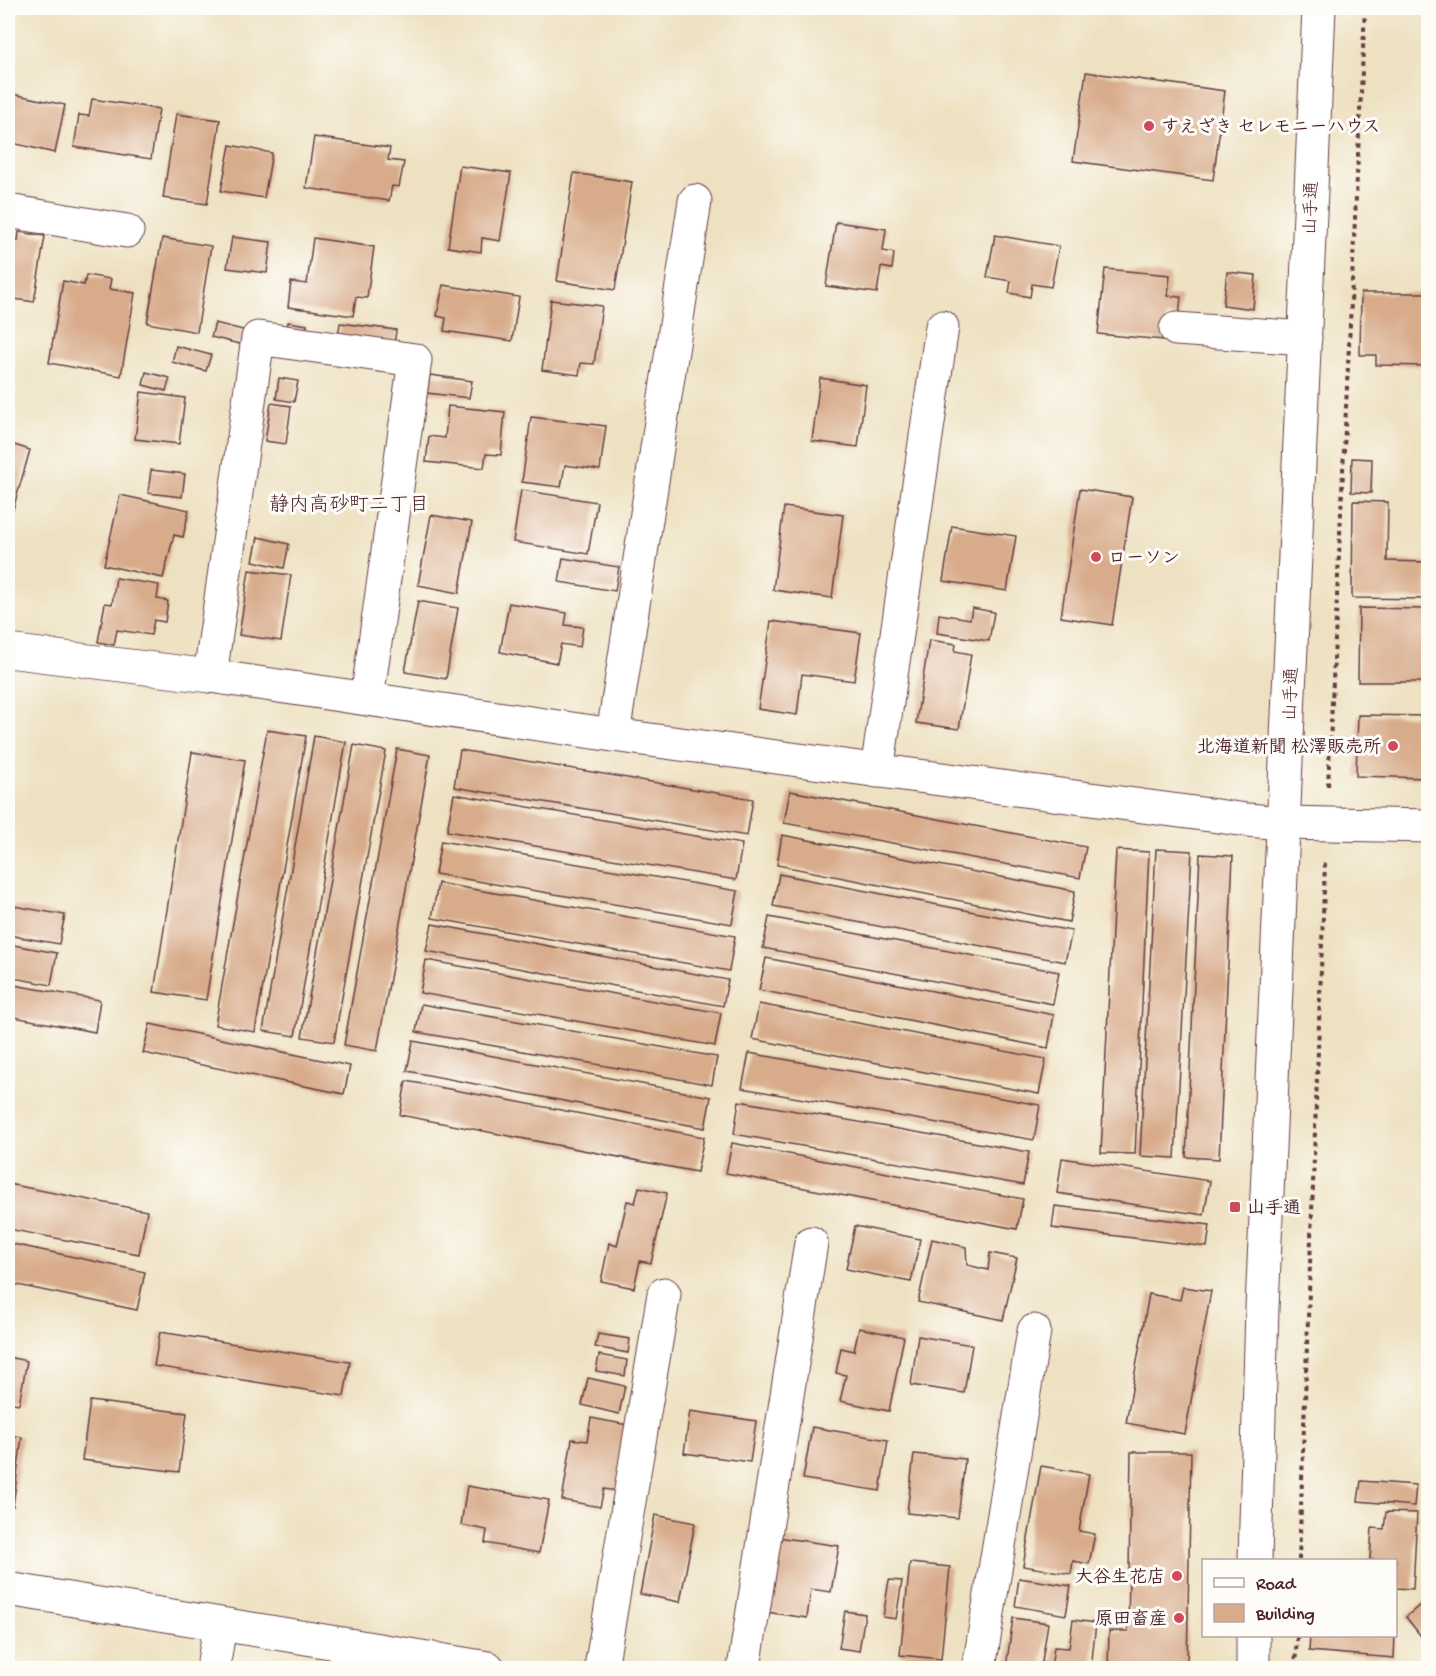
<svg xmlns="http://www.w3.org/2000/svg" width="1436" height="1676" font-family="'Gochi Hand','Klee One',sans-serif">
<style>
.building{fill:#d8ac8b}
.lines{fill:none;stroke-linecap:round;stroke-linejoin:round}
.minor-casing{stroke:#633c42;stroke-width:35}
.path{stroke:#633c42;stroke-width:4;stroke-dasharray:4.5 4.5;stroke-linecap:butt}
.minor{stroke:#fff;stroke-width:33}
.poi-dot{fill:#d1495b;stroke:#fdfcf7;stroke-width:2}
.labels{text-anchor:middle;stroke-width:6;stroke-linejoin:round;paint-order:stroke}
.poi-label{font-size:18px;font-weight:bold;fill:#4a1f2b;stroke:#fdfcf7;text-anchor:start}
.street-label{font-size:18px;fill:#4a1f2b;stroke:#fdfcf7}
.neighbourhood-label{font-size:20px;fill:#4a1f2b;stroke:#fdfcf7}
</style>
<rect width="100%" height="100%" fill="#fdfcf7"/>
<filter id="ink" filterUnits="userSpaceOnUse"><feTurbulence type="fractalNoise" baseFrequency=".0167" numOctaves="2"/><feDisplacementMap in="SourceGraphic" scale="12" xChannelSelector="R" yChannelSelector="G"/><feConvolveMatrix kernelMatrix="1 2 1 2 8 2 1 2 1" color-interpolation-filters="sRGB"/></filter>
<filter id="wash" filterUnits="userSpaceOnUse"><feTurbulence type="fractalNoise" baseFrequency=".008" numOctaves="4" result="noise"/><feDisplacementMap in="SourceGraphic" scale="24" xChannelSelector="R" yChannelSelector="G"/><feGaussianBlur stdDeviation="1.35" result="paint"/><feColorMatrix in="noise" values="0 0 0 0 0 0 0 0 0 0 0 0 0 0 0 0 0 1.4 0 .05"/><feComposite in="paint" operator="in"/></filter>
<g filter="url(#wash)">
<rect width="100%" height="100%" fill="#eee1c1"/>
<g id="blocks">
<g class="building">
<polygon points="1086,72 1225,91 1213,180 1073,161"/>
<polygon points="8,93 65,105 55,153 8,142"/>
<polygon points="92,99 159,109 151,159 74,147 79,115 89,116"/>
<polygon points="176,114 220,120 207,204 163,198"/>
<polygon points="314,137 390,148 388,160 404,162 399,187 392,186 389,201 306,188"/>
<polygon points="230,145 272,153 264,198 221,191"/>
<polygon points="460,166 511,173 500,241 482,238 481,252 448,247"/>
<polygon points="574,173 632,182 615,290 557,281"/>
<polygon points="836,222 886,229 883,251 894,253 892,269 881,267 877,293 826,286"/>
<polygon points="19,232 45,236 34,302 8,298 8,240 18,241"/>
<polygon points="995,235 1059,246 1051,287 1032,284 1030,297 1009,293 1011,281 987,277"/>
<polygon points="232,237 271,242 267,273 227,268"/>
<polygon points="162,238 211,246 197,332 147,323"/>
<polygon points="313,238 374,247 367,298 356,297 353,316 288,307 291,282 307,284"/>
<polygon points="1105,269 1170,275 1168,296 1181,297 1179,317 1166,316 1164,340 1098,334"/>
<polygon points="1227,272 1256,275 1253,309 1223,305"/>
<polygon points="86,275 111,279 109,289 135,293 121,376 49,363 63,281 84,285"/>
<polygon points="443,285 519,297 512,341 444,331 446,318 437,316"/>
<polygon points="1361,293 1428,293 1428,366 1376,365 1376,355 1360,355"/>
<polygon points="551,300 602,306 594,364 581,363 579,375 542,370"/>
<polygon points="288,322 307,325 305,343 286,340"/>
<polygon points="215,323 251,332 248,346 211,337"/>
<polygon points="340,323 396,330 394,346 338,338"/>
<polygon points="176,346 211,355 206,371 172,362"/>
<polygon points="146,372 170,378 166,391 143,385"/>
<polygon points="430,375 472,381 469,398 427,393"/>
<polygon points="279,378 298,381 294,402 276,399"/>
<polygon points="820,378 866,385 858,447 812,441"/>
<polygon points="141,392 185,398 179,444 135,439"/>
<polygon points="271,403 291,406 286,444 265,441"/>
<polygon points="448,406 505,412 501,455 486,454 484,468 426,462 429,436 445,438"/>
<polygon points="531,417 606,426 600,470 565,465 561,487 522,482"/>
<polygon points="8,443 30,450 10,520 8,519"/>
<polygon points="1352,458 1372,459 1371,493 1351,492"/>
<polygon points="151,470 185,474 182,497 148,493"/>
<polygon points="1080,489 1132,497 1112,625 1061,617"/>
<polygon points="521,490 597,502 588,554 513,542"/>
<polygon points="120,495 189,510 183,537 174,535 163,578 104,565"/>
<polygon points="1353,501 1388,502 1387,561 1427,562 1427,599 1352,598"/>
<polygon points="784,507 843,515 832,598 773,590"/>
<polygon points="431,515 472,522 459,593 418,585"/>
<polygon points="952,526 1016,536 1007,591 943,581"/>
<polygon points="258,537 289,544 284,568 253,561"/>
<polygon points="563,558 619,567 615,591 559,582"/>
<polygon points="249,570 291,575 281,641 239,635"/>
<polygon points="116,578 159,585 157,599 168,601 165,622 154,620 151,635 117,630 114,645 98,642 105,603 112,604"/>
<polygon points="418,601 458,608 446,679 405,672"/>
<polygon points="509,603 567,613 565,625 583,627 580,647 561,644 557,663 500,652"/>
<polygon points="972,608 994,612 989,641 937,633 939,614 970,619"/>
<polygon points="1359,608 1428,609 1428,682 1358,682"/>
<polygon points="771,621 861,633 854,681 802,674 797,715 758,709"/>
<polygon points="929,640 956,644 955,651 971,654 959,729 916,723"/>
<polygon points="1358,715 1428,716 1428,778 1356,776"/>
<polygon points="267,730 306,736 255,1032 215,1025"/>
<polygon points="314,736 346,742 295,1036 263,1031"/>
<polygon points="354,745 386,751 334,1042 302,1037"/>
<polygon points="397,749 430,755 377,1051 344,1045"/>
<polygon points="460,750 753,799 747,836 454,787"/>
<polygon points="192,752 245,760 206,1000 154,992"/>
<polygon points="790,791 1086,847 1080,878 784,823"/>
<polygon points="454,794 742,844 736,880 447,831"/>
<polygon points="782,835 1075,891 1069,922 777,865"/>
<polygon points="441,841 738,891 732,924 435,874"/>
<polygon points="1156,849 1192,851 1175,1158 1140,1156"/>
<polygon points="1116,850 1149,852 1135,1154 1101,1153"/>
<polygon points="1200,854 1233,856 1219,1159 1186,1157"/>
<polygon points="779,874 1072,931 1065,962 773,906"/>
<polygon points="438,883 735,936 729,971 432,918"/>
<polygon points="8,905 65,915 59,944 8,935"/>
<polygon points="769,917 1059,972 1053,1004 763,948"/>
<polygon points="432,924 728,980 723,1006 426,951"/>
<polygon points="8,944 57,953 51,985 8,977"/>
<polygon points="766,958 1054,1015 1048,1048 759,990"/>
<polygon points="426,960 721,1013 715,1046 420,993"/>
<polygon points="8,984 100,1000 95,1032 8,1016"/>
<polygon points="421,1004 717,1057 712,1085 416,1032"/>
<polygon points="759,1004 1046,1059 1039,1094 752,1039"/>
<polygon points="150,1024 350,1066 344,1094 143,1053"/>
<polygon points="413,1041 711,1097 705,1128 407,1071"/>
<polygon points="749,1053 1040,1105 1034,1140 742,1088"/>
<polygon points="406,1081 704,1137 697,1172 400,1115"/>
<polygon points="739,1101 1029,1152 1023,1185 734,1134"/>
<polygon points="732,1143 1023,1199 1017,1229 726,1173"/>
<polygon points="1062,1158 1210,1181 1204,1215 1057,1193"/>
<polygon points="8,1184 147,1211 139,1254 8,1229"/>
<polygon points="639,1187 667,1193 651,1263 640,1261 634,1288 601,1281 609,1243 617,1246 627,1201 635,1203"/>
<polygon points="1055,1206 1210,1225 1207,1247 1052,1228"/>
<polygon points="855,1226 920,1239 911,1282 846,1269"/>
<polygon points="932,1239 966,1247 967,1265 988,1270 990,1253 1017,1258 1003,1320 918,1302"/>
<polygon points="8,1243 145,1272 137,1310 8,1283"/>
<polygon points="1183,1287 1211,1291 1185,1434 1126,1423 1149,1294 1180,1300"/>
<polygon points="859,1328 904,1337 889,1411 840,1401 846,1375 836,1373 841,1348 854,1351"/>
<polygon points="160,1332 350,1362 344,1396 154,1366"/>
<polygon points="598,1334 630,1339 628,1353 595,1347"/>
<polygon points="918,1336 972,1345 964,1393 911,1385"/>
<polygon points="599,1355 627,1360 625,1376 596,1371"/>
<polygon points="8,1357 27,1361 19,1404 8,1402"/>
<polygon points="588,1378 625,1386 619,1414 582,1405"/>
<polygon points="90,1401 187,1413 179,1472 82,1460"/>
<polygon points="690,1411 756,1421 750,1462 684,1453"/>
<polygon points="591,1418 628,1425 617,1491 604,1489 600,1507 562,1500 572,1439 587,1441"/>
<polygon points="812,1427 888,1440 880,1491 803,1479"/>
<polygon points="8,1435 22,1437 13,1506 8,1505"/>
<polygon points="1131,1452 1191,1452 1187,1668 1108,1668 1109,1631 1128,1631"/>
<polygon points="914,1454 965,1459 958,1518 907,1513"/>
<polygon points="1041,1466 1089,1474 1079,1531 1095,1534 1089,1564 1073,1561 1071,1574 1023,1566"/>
<polygon points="1361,1481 1416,1485 1414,1506 1358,1501"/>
<polygon points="467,1486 549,1500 539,1553 485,1543 487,1530 461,1525"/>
<polygon points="1386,1512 1417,1513 1413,1589 1396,1588 1396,1560 1370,1560 1372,1528 1384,1529"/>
<polygon points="655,1515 695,1523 680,1602 640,1594"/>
<polygon points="777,1537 839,1546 831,1592 811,1589 807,1618 766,1612"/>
<polygon points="910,1563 950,1567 941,1659 900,1655"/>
<polygon points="1019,1578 1071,1586 1066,1615 1015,1606"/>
<polygon points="889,1580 902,1581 896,1619 883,1617"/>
<polygon points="1428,1598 1428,1645 1406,1617"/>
<polygon points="845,1611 865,1614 859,1651 839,1648"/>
<polygon points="1013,1618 1048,1623 1041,1668 1006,1668"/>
<polygon points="1073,1620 1096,1623 1091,1668 1051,1668 1054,1647 1069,1648"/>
<polygon points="1310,1636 1395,1636 1394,1658 1309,1651"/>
</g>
</g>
</g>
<g filter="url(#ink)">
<use href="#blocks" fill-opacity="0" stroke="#633c42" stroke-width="1.5"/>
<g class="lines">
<defs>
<g id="minor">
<polyline points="8,211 127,231"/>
<polyline points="1176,329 1305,338"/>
<polyline points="8,651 210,676 613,735 1247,820 1284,823 1428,826"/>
<polyline points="210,676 258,338 415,360 367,699"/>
<polyline points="613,735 695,201"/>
<polyline points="877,771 942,327"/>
<polyline points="1255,1560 1262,1308 1319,8"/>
<polyline points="8,1589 488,1668"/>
<polyline points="213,1668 220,1625"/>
<polyline points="601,1668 664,1294"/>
<polyline points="744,1668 811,1243"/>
<polyline points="979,1668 1034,1331"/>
<polyline points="1253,1668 1253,1636"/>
</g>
</defs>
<use href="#minor" class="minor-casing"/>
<g class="path">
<polyline points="1328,786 1365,8"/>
<polyline points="1299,1560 1325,862"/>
<polyline points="1295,1668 1297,1636"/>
</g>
<use href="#minor" class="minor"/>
</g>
</g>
<g class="poi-dot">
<circle cx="1149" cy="126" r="6"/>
<circle cx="1096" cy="557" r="6"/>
<circle cx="1393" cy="746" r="6"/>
<rect x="1229" y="1201" width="12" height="12" rx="3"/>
<circle cx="1177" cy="1576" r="6"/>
<circle cx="1179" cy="1618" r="6"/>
</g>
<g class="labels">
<g class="poi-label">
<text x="1161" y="132">すえざき セレモニーハウス</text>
<text x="1108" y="563">ローソン</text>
<text x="1381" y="752" text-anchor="end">北海道新聞 松澤販売所</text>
<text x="1247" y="1213">山手通</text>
<text x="1165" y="1582" text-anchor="end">大谷生花店</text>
<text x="1167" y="1624" text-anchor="end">原田畜産</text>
</g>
<g class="street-label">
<text transform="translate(1310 208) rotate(-88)" y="6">山手通</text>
<text transform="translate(1290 694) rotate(-88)" y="6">山手通</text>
</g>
<g class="neighbourhood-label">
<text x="349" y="510">静内高砂町二丁目</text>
</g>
</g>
<rect width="1436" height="1676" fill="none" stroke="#fdfcf7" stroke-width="30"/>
<rect x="1202" y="1559" width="195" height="78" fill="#fdfcf7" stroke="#b5a4a5" stroke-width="1.5"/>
<rect x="1214" y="1578" width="30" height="9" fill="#ffffff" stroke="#b5a4a5" stroke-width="1.5"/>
<text x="1256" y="1589" font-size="18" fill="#4a1f2b">Road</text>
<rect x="1214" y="1604" width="30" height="18" fill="#d8ac8b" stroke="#b5a4a5" stroke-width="1.5"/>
<text x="1256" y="1619" font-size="18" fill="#4a1f2b">Building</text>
</svg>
